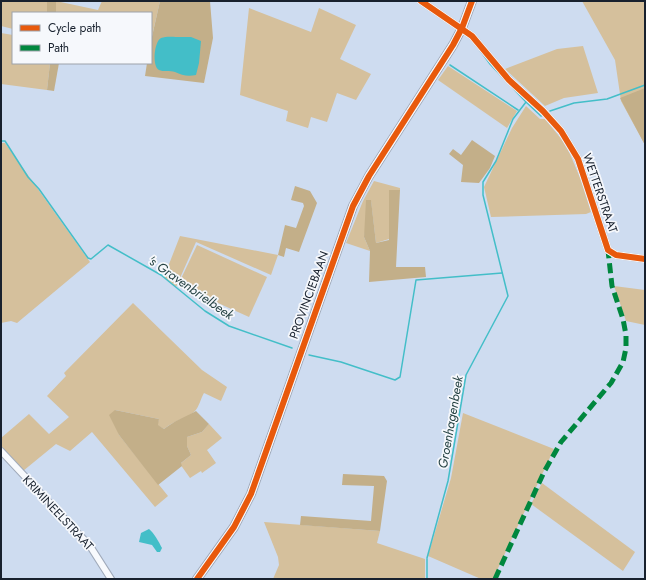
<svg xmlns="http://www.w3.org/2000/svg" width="646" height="580" font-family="Jost,sans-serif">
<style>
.green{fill:#d5c09c}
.forest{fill:#c3af89}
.water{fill:#43bec8}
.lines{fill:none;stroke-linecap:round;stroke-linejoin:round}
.stream{stroke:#43bec8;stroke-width:1.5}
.minor-casing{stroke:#a0aaba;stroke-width:8}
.major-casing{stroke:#a0aaba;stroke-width:10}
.minor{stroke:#f8fafd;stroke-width:6}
.major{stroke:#f8fafd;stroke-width:8}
.quiet{stroke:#00873e;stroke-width:5;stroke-dasharray:10 5;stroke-linecap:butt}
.cycleway-casing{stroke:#f6f8fc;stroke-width:8}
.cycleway{stroke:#e8590c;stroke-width:6}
.labels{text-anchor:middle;stroke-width:3.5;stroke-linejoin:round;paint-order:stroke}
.street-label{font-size:12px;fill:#18212e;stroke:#f6f8fc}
.water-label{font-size:13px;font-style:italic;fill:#274445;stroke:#f6f8fc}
</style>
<rect width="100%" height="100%" fill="#cedcf0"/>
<g class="green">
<polygon points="1,1 50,1 47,2 47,13 13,13 13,29 1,26"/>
<polygon points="56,1 98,10 102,1 160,1 152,36 151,13 56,13"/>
<polygon points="582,1 645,1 645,145 621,101 615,60"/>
<polygon points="249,8 311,32 319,8 356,25 340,59 371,74 356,100 337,93 327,122 311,117 308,128 286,121 288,111 240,95"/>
<polygon points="1,33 13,35 13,63 50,63 47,90 1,84"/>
<polygon points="583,46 598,93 564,98 545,106 505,69 557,49"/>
<polygon points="448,66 517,111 507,128 438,80"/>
<polygon points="526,106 540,119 545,119 563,141 570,154 581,180 591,212 586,214 491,217 484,187 512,128"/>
<polygon points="1,143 5,143 90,262 17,323 11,321 1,323"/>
<polygon points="374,181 400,188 400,190 389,190 389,239 376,243 371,201 364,237 370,251 346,243 363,201"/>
<polygon points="180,236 278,255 271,275 196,242 176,287 164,277"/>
<polygon points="197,245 267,277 249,317 178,285"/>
<polygon points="614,286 645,290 645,325 626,321"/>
<path d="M 133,303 L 202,370 L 227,387 L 221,401 L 204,393 C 201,398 199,407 195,411 C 188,418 174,420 164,429 L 157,425 L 159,419 L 115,410 L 119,435 L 168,496 L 155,507 L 92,432 L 70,451 L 56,444 L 23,471 L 1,446 L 1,438 L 29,414 L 49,434 L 69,417 L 47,396 L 66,376 L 64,373 Z"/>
<polygon points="463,413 554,449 493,579 481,579 428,556 451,478"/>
<polygon points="209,424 222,438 207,450 216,463 202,473 201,471 190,478 180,464 191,455 187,446 187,437 202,432"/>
<polygon points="542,483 635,552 623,571 531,504"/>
<polygon points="264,522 380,531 377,543 425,559 425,579 273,579 279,565 278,557"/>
</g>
<g class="forest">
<rect x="47" y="1" width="9" height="12"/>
<polygon points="160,1 210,1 213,38 204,83 145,76 147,63 151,63 151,41"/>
<polygon points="50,63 59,63 54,91 47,90"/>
<polygon points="645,88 645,145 620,98"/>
<polygon points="472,140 495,156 490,168 479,183 461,182 463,165 449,154 453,149 461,155"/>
<polygon points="295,186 310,191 317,203 299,252 286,248 284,257 278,255 285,225 296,228 304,206 303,203 291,200"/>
<polygon points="389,190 400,190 396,267 425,267 426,277 369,282 370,251 364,237 366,200 371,200 376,243 389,240"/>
<path d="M 115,410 L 159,419 L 158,425 L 164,429 C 174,421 185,417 196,411 L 209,424 L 202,432 L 187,437 L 187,446 L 191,455 L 181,463 L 182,466 L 158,485 L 119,435 L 109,415 Z"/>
<polygon points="343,474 384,476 387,481 380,531 300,525 301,516 371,521 374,486 342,485"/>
</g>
<g class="water">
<path d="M 180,37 L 191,37 L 201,41 L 199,63 L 196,75 C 187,77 182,75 175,72 C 170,70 163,72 159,70 C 152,66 154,42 161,38 C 166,36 175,37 180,37 Z"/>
<path d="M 149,529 C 154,533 159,542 162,548 L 160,552 L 157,552 L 152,545 L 139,542 L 141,533 Z"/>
</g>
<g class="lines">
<g class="stream">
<polyline points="474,42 490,64 526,102"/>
<polyline points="450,65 518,110"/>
<polyline points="508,74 515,82"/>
<polyline points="550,111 574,103 607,99 645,85"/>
<polyline points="1,141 5,141 28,177 39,189 88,258 91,259 108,245 161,275 205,311 229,326 292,348"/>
<polyline points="574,157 578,167"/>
<polyline points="309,355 341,362 395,380 400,377 416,280 502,273"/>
<polyline points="427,558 448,481 466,375 508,296 483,195 483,182 496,161 513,119 526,102 541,116 543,115"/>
<polyline points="427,579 427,559"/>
</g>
<defs>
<g id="minor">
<polyline points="421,1 472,36 509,80 543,111 561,131 578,159 608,250 616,255 645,259"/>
<polyline points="1,451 90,546 111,579"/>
</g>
<polyline id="major" points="197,579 234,527 251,494 353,206 369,176 453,45 462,28 472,1"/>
</defs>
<use href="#minor" class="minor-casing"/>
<use href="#major" class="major-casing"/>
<use href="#minor" class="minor"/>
<use href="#major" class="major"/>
<polyline class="quiet" points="495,579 544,472 561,442 611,383 623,362 626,348 626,335 623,319 612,286 608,250"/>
<defs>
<g id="cycleway">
<polyline points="421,1 472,36 509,80 543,111 561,131 578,159 608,250 616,255 645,259"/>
<polyline points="197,579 234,527 251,494 353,206 369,176 453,45 462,28 472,1"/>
</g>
</defs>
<use href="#cycleway" class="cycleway-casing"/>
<use href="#cycleway" class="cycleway"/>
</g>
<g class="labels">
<g class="street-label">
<text transform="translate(600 193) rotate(71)" y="4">WETTERSTRAAT</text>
<text transform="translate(309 295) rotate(-70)" y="4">PROVINCIEBAAN</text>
<text transform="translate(58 513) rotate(47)" y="4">KRIMINEELSTRAAT</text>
</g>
<g class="water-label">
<text transform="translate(191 287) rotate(35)" y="5">'s Gravenbrielbeek</text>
<text transform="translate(450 422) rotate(-80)" y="5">Groenhagenbeek</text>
</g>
</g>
<rect width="646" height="580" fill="none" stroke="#18212e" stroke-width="4"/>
<rect x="12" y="12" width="140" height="52" fill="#f6f8fc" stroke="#9da2aa"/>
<rect x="20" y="25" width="20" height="6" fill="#e8590c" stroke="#9da2aa"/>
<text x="48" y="32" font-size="12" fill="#18212e">Cycle path</text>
<rect x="20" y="45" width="20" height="6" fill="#00873e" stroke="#9da2aa"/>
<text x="48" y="52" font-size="12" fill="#18212e">Path</text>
</svg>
